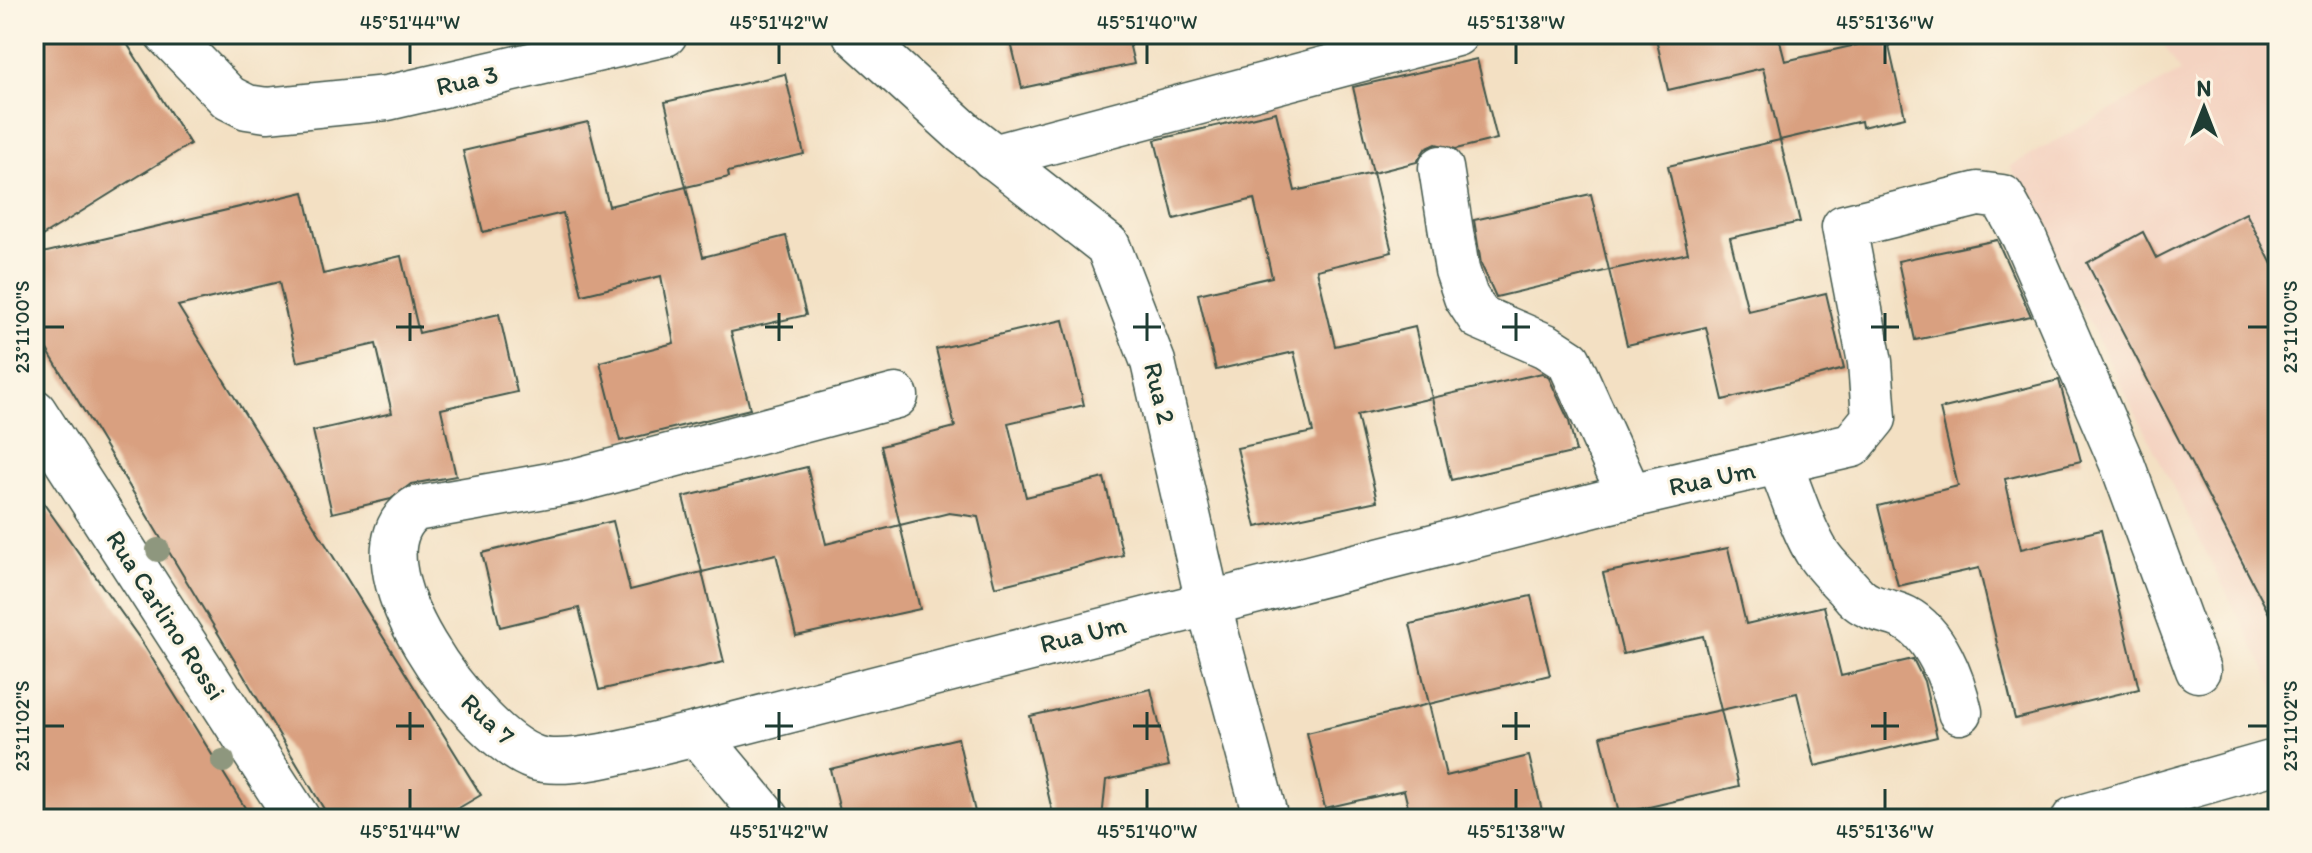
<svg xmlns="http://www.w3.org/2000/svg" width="2312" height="853" font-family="Itim,sans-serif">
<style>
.built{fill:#f4d3c1}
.building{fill:#d9a080}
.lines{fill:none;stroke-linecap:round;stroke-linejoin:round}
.minor-casing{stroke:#3f5549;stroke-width:47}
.primary-casing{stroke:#3f5549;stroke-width:47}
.minor{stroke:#fff;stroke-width:44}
.primary{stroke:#fff;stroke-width:44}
.tree{fill:#8e977e}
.ticks{fill:none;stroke:#1f3d34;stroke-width:3}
.labels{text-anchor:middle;stroke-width:6;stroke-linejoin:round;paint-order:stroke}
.street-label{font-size:26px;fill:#1f3d34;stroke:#fcf5e5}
.neatline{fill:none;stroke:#1f3d34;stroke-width:3}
.ticks-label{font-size:20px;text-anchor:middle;fill:#1f3d34}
</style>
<rect width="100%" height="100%" fill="#fcf5e5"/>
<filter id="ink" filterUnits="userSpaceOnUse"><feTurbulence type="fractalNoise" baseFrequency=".0125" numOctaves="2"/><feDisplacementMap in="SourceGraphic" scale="16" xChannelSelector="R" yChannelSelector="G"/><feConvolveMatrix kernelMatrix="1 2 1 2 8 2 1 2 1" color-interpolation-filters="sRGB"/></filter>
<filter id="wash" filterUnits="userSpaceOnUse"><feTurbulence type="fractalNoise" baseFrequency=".006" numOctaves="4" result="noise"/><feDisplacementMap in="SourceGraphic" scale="32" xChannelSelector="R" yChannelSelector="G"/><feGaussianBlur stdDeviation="1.8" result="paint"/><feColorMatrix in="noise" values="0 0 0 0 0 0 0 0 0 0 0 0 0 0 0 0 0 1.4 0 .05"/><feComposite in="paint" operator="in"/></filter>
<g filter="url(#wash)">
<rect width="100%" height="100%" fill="#f3e0c3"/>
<polygon class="built" points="2175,34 2278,34 2278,694 2010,166 2180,72 2162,41"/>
<g id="blocks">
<g class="building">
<polygon points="34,34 121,34 190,144 34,241"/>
<polygon points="1009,34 1127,34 1134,64 1022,88"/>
<polygon points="1655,34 1778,34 1785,61 1887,38 1905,117 1862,127 1861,121 1780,140 1763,68 1668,90"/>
<polygon points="1477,59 1497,139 1456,149 1436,144 1425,149 1417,162 1373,173 1353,87"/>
<polygon points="785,74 804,154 728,172 729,177 686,187 665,102"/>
<polygon points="1276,112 1295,191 1373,173 1392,252 1317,270 1335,346 1415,327 1432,398 1357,415 1377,501 1256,527 1237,448 1313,432 1294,352 1216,370 1198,294 1272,277 1254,199 1174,219 1155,140"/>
<polygon points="588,122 609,206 686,187 703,257 786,236 806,315 731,332 750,409 620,441 600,362 674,343 661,276 582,295 563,213 483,232 463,151"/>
<polygon points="1780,140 1800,222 1730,238 1748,311 1826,293 1844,369 1723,400 1706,327 1627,345 1609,270 1688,253 1668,166"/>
<polygon points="304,192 323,274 401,256 419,333 499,314 517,392 441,409 456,476 411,484 391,499 332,513 313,431 392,413 376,344 297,362 279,282 178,306 481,795 440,819 330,819 34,328 34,255"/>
<polygon points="1591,194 1609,270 1496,297 1481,264 1474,220"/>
<polygon points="2246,213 2278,276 2278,631 2087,263 2143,232 2156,258"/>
<polygon points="1997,240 2031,316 1915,340 1898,261"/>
<polygon points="1063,320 1084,405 1008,423 1026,497 1104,478 1123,555 995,587 978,517 949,513 900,525 881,446 955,427 936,349"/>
<polygon points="1542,373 1549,378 1569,421 1576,452 1451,480 1432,398"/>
<polygon points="2059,380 2081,461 2005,479 2021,549 2101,530 2139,689 2015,719 1979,568 1898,586 1878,506 1958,486 1940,409"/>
<polygon points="807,467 826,544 900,525 920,609 796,636 776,554 702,572 683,497"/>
<polygon points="34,490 140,639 252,819 34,819"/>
<polygon points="613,521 630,590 702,572 724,662 599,690 579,608 500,627 482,553"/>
<polygon points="1728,548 1746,624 1824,606 1841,676 1913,659 1924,681 1937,737 1815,766 1797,693 1721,710 1703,636 1623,654 1603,573"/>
<polygon points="1531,596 1550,675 1429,704 1410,624"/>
<polygon points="1151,689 1169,766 1106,780 1102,819 1054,819 1030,716"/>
<polygon points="1429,704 1446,776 1529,756 1544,819 1411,819 1404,790 1325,808 1307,733"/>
<polygon points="1721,710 1739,786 1619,814 1601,736"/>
<polygon points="958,738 975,812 942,819 842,819 830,769"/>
</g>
</g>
</g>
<g filter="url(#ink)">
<use href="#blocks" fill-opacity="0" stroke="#3f5549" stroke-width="2"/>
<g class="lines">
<defs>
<g id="minor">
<polyline points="167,34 229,98 247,107 267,110 387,98 665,34"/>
<polyline points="855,34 964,133 1108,246 1153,362 1208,602 1266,819"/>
<polyline points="993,157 1456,34"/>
<polyline points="1441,168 1457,270 1466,297 1479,317 1546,346 1569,361 1630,496"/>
<path d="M 896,396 L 578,480 L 415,509 C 342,560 474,737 535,758 C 569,770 659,742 697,734 L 1630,496 L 1852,445 L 1874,418 L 1870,362 L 1844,227 L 1978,194 L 2002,197 L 2024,237 L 2123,466 L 2198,670"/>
<polyline points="34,411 298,819"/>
<path d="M 1779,463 C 1792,492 1801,527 1818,554 C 1827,568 1844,583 1855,596 C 1869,611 1887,609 1905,618 C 1936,634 1953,680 1960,712"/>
<polyline points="697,734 768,819"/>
</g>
<polyline id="primary" points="2074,819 2278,761"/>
</defs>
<use href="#minor" class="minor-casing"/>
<use href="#primary" class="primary-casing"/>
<use href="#minor" class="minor"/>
<use href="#primary" class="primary"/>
</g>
<g class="tree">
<circle cx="158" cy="550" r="12"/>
<circle cx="223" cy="761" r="12"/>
</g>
</g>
<path class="ticks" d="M 410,44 L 410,64M 779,44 L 779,64M 1147,44 L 1147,64M 1516,44 L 1516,64M 1885,44 L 1885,64M 410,313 L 410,341M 779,313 L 779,341M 1147,313 L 1147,341M 1516,313 L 1516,341M 1885,313 L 1885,341M 44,327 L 64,327M 396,327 L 424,327M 765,327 L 793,327M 1133,327 L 1161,327M 1502,327 L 1530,327M 1871,327 L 1899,327M 2248,327 L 2268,327M 410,712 L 410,740M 779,712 L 779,740M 1147,712 L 1147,740M 1516,712 L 1516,740M 1885,712 L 1885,740M 44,726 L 64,726M 396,726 L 424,726M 765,726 L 793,726M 1133,726 L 1161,726M 1502,726 L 1530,726M 1871,726 L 1899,726M 2248,726 L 2268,726M 410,789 L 410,809M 779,789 L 779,809M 1147,789 L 1147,809M 1516,789 L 1516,809M 1885,789 L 1885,809"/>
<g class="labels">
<g class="street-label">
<text transform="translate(467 80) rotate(-13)" y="9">Rua 3</text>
<text transform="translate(1160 393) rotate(76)" y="9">Rua 2</text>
<text transform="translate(1712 478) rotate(-12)" y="9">Rua Um</text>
<text transform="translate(166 615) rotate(57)" y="9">Rua Carlino Rossi</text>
<text transform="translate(1083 634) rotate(-14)" y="9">Rua Um</text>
<text transform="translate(488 719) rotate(43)" y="9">Rua 7</text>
</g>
</g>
<rect width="2312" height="853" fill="none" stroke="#fcf5e5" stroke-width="88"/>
<g transform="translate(2204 108)" stroke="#fcf5e5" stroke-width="6" paint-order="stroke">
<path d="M0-6L14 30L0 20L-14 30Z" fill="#1f3d34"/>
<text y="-12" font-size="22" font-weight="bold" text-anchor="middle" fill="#1f3d34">N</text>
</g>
<rect x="44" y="44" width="2224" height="765" class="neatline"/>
<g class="ticks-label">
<text x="410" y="29">45°51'44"W</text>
<text x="779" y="29">45°51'42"W</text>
<text x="1147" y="29">45°51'40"W</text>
<text x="1516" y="29">45°51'38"W</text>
<text x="1885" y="29">45°51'36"W</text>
<text transform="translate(22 327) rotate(-90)" y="7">23°11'00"S</text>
<text transform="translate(2290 327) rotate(-90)" y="7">23°11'00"S</text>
<text transform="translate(22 726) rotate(-90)" y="7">23°11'02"S</text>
<text transform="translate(2290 726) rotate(-90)" y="7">23°11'02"S</text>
<text x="410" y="838">45°51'44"W</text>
<text x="779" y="838">45°51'42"W</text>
<text x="1147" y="838">45°51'40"W</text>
<text x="1516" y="838">45°51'38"W</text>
<text x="1885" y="838">45°51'36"W</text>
</g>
</svg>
